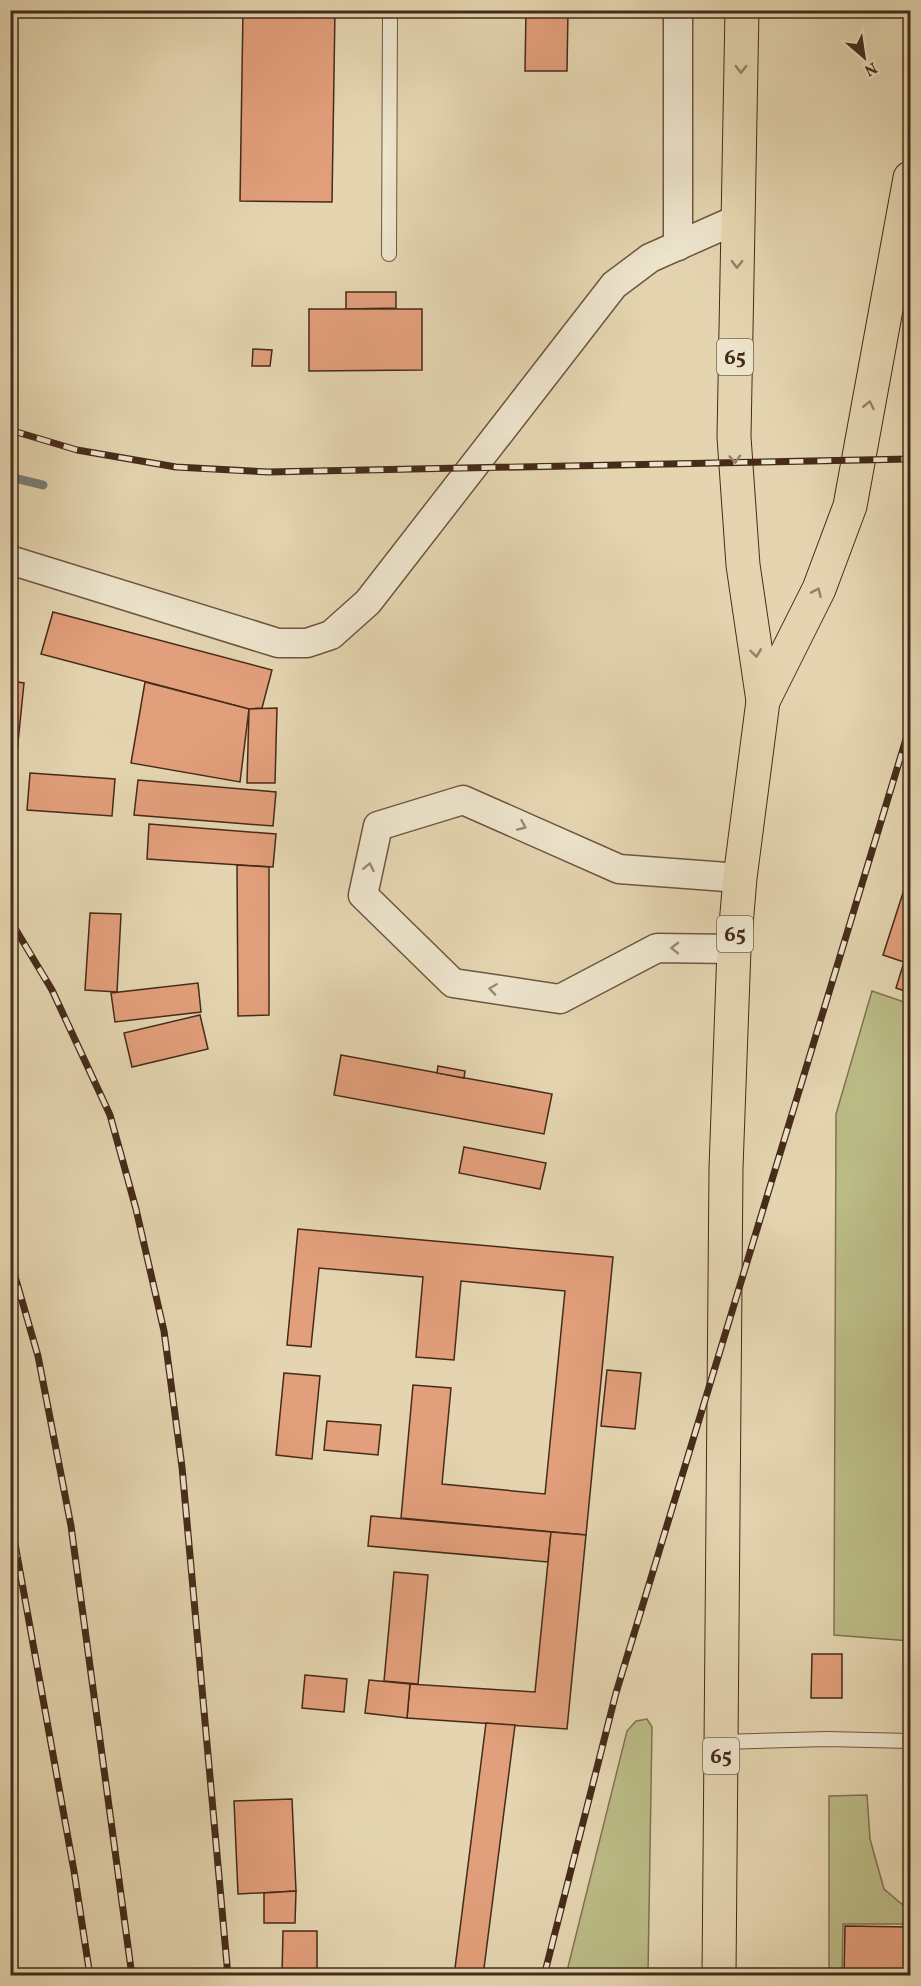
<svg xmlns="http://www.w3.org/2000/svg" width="921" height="1986" font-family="Vollkorn,serif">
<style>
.green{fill:#bbbb86;stroke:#807350;stroke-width:1.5}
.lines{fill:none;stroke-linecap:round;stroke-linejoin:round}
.stream{stroke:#787e77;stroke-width:9}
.building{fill:#e29f7b;stroke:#462b19;stroke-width:1.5}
.lane-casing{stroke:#6e563f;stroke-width:16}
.street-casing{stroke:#6e563f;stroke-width:31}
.primary-casing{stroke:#462b19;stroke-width:35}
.lane{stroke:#ede4cc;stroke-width:14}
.street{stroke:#ede4cc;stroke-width:28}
.primary{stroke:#e4d5b0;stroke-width:33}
.rail-casing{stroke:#462b19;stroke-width:7}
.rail{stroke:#ede4cc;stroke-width:4.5;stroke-dasharray:14;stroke-linecap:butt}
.oneway{stroke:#958064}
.oneway2{stroke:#9a8872}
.labels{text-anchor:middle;stroke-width:6;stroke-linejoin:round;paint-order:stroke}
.shield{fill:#ede4cc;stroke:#78624f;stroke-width:1.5}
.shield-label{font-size:21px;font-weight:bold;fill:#462b19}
</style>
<rect width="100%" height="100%" fill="#e4d5b0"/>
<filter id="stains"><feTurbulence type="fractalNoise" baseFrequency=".00333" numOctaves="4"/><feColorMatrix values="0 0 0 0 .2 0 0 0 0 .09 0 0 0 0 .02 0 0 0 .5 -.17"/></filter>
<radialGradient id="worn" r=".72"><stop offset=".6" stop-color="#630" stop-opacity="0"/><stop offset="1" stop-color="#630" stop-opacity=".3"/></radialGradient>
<g class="green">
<polygon points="872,991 910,1004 910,1641 834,1635 836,1114"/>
<polygon points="647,1719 652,1727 648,1975 566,1975 627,1731 636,1721"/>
<polygon points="867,1795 870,1839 884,1889 910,1911 910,1924 843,1924 842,1975 829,1975 829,1796"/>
</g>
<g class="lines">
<polyline class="stream" points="10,477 43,485"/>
</g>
<g class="building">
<polygon points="243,10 335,10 332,202 240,201"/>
<polygon points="526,10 568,10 567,71 525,71"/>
<polygon points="346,292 396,292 396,308 346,309"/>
<polygon points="309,309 422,309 422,370 309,371"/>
<polygon points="253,349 272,350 270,366 252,366"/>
<polygon points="53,612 272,670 262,708 249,709 41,654"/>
<polygon points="10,681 24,683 14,782 10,782"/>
<polygon points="145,682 249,709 240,782 131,763"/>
<polygon points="277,708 275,783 247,783 249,709"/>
<polygon points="30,773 115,779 112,816 27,810"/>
<polygon points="138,780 276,792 273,826 134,815"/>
<polygon points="149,824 276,834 273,867 147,859"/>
<polygon points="237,865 269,867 269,1015 238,1016"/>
<polygon points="910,871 910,993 896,988 904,962 883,955"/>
<polygon points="90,913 121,914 117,992 85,990"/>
<polygon points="198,983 201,1012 115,1022 111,993"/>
<polygon points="200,1015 208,1049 132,1067 124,1033"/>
<polygon points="341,1055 552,1094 544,1134 334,1095"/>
<polygon points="438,1066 465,1071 464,1078 437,1073"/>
<polygon points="464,1147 546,1163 540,1189 459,1173"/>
<polygon points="298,1229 613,1257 586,1535 401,1518 413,1385 451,1388 442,1484 545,1494 565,1291 461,1281 454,1360 416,1357 423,1277 319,1268 311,1347 287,1345"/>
<polygon points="607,1370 641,1373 635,1429 601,1426"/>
<polygon points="284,1373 320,1376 312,1459 276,1455"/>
<polygon points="327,1421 381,1425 378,1455 324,1450"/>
<polygon points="371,1516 551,1532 548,1562 368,1546"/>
<polygon points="551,1532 586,1535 567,1729 407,1718 410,1684 535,1692"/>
<polygon points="394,1572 428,1575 418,1684 384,1681"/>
<polygon points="812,1654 842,1654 842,1698 811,1698"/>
<polygon points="305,1675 347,1679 344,1712 302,1708"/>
<polygon points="369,1680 410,1684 407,1718 365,1713"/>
<polygon points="486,1723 515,1725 483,1976 454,1976"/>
<polygon points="292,1799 296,1891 238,1894 234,1801"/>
<polygon points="296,1891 295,1923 264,1923 264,1893"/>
<polygon points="845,1926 910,1927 910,1976 844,1976"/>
<polygon points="283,1931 317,1931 317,1976 282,1976"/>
</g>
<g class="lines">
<defs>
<g id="lane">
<polyline points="389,254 390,10"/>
<polyline points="721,1742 827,1739 910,1741"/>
</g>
<g id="street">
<polyline points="678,10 678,246"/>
<polyline points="10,560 278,643 307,643 331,635 368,602 614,285 650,258 738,219"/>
<polyline points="734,949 657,948 560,999 453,983 363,895 378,826 463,800 619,869 740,878"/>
</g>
<g id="primary">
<polyline points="763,701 819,589 850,506 910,178"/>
<polyline points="719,1976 726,1168 734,949 740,878 763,701 743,565 734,437 742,10"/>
</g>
</defs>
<use href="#lane" class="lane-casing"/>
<use href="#street" class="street-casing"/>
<use href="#primary" class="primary-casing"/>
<use href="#lane" class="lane"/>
<use href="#street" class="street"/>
<use href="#primary" class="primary"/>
<defs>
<g id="rail">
<polyline points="10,430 77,450 176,467 268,472 910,459"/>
<polyline points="10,920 52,990 110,1115 136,1209 164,1331 182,1467 228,1976"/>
<polyline points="10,1259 38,1356 71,1526 132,1976"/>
<polyline points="10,1516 74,1871 90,1976"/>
<polyline points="544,1976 616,1693 910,726"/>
</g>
</defs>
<use href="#rail" class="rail-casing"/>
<use href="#rail" class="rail"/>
</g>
<defs><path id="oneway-chevron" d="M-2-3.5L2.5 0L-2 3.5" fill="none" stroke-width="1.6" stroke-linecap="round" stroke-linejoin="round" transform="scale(1.5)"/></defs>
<g class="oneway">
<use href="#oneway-chevron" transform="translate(741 69) rotate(91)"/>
<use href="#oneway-chevron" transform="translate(737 264) rotate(91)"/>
<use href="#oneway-chevron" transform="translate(869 405) rotate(-79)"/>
<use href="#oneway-chevron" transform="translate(735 459) rotate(86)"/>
<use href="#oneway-chevron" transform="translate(817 592) rotate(-66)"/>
<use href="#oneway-chevron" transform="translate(756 653) rotate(82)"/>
</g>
<g class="oneway2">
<use href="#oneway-chevron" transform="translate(522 826) rotate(24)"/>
<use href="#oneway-chevron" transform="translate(369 867) rotate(-78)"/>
<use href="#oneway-chevron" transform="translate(675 948) rotate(-179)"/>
<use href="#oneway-chevron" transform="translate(493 989) rotate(-172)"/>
</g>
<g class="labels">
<g class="shield">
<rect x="717" y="339" width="36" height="36" rx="4.5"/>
<rect x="717" y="916" width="36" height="36" rx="4.5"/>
<rect x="703" y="1738" width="36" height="36" rx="4.5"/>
</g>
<g class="shield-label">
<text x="735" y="364">65</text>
<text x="735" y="941">65</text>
<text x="721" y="1763">65</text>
</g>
</g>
<rect width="921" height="1986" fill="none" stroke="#e4d5b0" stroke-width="36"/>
<rect x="12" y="12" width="897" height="1962" fill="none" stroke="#462b19" stroke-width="3"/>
<rect x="18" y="18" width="885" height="1950" fill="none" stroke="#462b19" stroke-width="1.5"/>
<g transform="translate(864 57) rotate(151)" stroke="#ede4cc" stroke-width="4.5" paint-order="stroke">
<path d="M0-4.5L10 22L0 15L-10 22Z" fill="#462b19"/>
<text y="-9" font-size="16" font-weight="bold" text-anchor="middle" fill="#462b19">N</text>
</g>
<rect width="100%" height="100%" filter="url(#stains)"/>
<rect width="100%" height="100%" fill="url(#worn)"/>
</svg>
